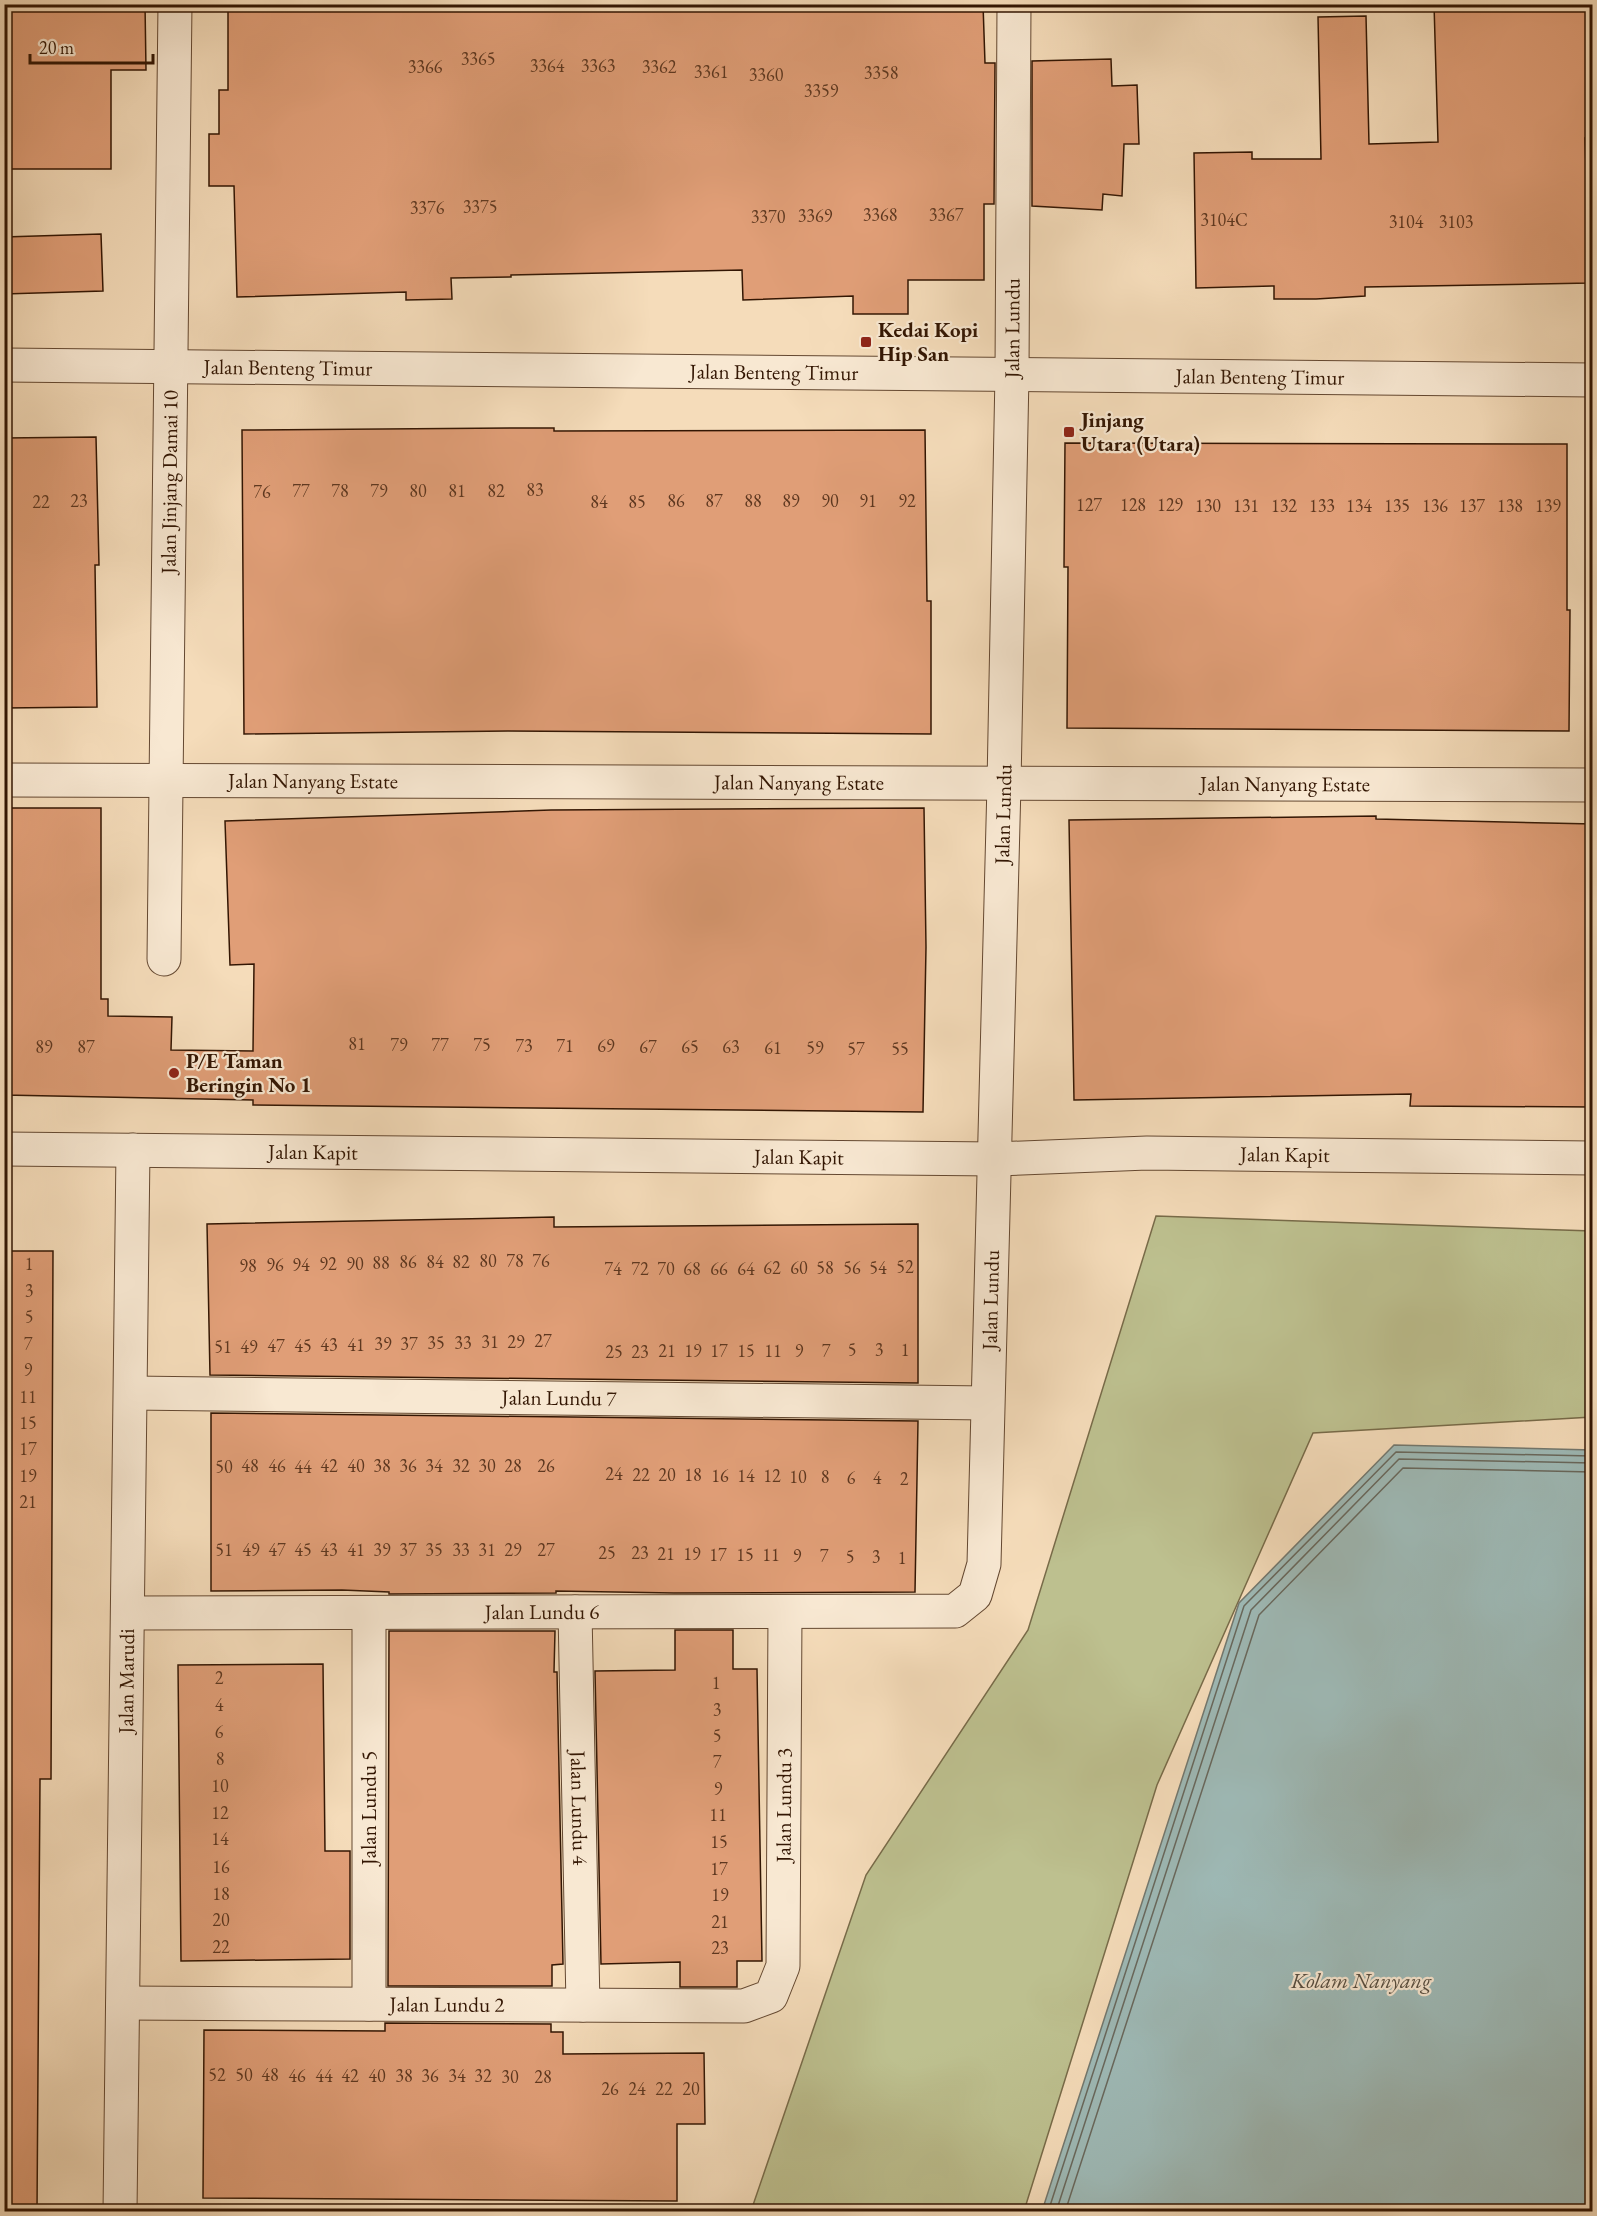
<svg xmlns="http://www.w3.org/2000/svg" width="1597" height="2216" font-family="'EB Garamond',serif">
<style>
.green{fill:#bdc08f;stroke:#786b49;stroke-width:1.5}
.water{fill:#9ebab7;stroke:#73786f;stroke-width:1.5}
.lines{fill:none;stroke-linecap:round;stroke-linejoin:round}
.shore{stroke:#68685d;stroke-width:1.5}
.building{fill:#e09e77;stroke:#331603;stroke-width:1.5}
.street-casing{stroke:#644831;stroke-width:35}
.street{stroke:#f8e8d2;stroke-width:33}
.poi-dot{fill:#8f2418;stroke:#f8e8d2;stroke-width:2}
.labels{text-anchor:middle;stroke-width:4.5;stroke-linejoin:round;paint-order:stroke}
.number-label{font-size:18px;fill:#5e3820}
.street-label{font-size:21px;fill:#331603;stroke:#f8e8d2}
.poi-label{font-size:21px;font-weight:bold;fill:#331603;stroke:#f8e8d2;text-anchor:start}
.water-label{font-size:22px;font-style:italic;fill:#584f42;stroke:#f8e8d2}
</style>
<rect width="100%" height="100%" fill="#f5dcba"/>
<filter id="stains"><feTurbulence type="fractalNoise" baseFrequency=".00333" numOctaves="4"/><feColorMatrix values="0 0 0 0 .2 0 0 0 0 .09 0 0 0 0 .02 0 0 0 .5 -.17"/></filter>
<radialGradient id="worn" r=".72"><stop offset=".6" stop-color="#630" stop-opacity="0"/><stop offset="1" stop-color="#630" stop-opacity=".3"/></radialGradient>
<polygon class="green" points="1156,1216 1592,1231 1592,1417 1313,1433 1157,1785 1024,2211 751,2211 866,1875 1028,1630"/>
<polygon class="water" points="1394,1445 1592,1450 1592,2211 1042,2211 1239,1603"/>
<g class="lines">
<g class="shore">
<polyline points="1048,2212 1244,1606 1396,1452 1592,1456"/>
<polyline points="1056,2212 1251,1610 1399,1459 1592,1463"/>
<polyline points="1065,2212 1259,1615 1403,1468 1592,1472"/>
</g>
</g>
<g class="building">
<polygon points="4,4 145,4 146,70 111,70 111,169 4,169"/>
<polygon points="228,4 983,4 985,63 995,63 994,204 984,204 984,280 908,280 908,314 853,314 853,296 743,300 742,270 511,275 511,277 451,278 452,299 406,300 406,292 237,297 234,186 209,186 209,134 219,134 219,90 228,90"/>
<polygon points="1434,4 1593,4 1593,137 1585,138 1590,283 1365,287 1365,296 1316,299 1274,299 1274,286 1196,288 1194,153 1252,152 1252,159 1321,159 1318,17 1366,16 1369,144 1438,142"/>
<polygon points="1111,59 1112,86 1137,85 1139,144 1124,144 1122,196 1103,194 1102,210 1032,206 1032,61"/>
<polygon points="101,234 103,291 4,294 4,237"/>
<polygon points="515,428 554,428 554,431 925,430 927,601 931,601 931,734 508,731 244,734 242,430"/>
<polygon points="96,437 99,565 95,565 97,707 4,708 4,438"/>
<polygon points="1065,443 1567,444 1567,610 1570,610 1569,731 1067,728 1068,567 1064,567"/>
<polygon points="4,808 101,808 101,999 108,999 108,1016 172,1017 171,1050 253,1051 254,964 230,965 225,821 551,810 924,808 926,947 923,1112 253,1105 253,1100 4,1095"/>
<polygon points="1376,816 1376,819 1593,824 1593,1107 1410,1106 1411,1094 1074,1100 1069,820"/>
<polygon points="554,1217 554,1227 918,1224 918,1383 210,1375 207,1224"/>
<polygon points="4,1251 53,1251 51,1779 40,1779 37,2211 4,2211"/>
<polygon points="211,1413 918,1421 915,1592 674,1593 556,1591 556,1593 389,1594 389,1592 342,1590 211,1591"/>
<polygon points="675,1630 733,1630 733,1669 757,1669 762,1961 737,1961 737,1987 680,1987 680,1962 601,1964 595,1671 675,1670"/>
<polygon points="389,1631 555,1631 554,1672 557,1672 563,1964 552,1965 552,1986 388,1986"/>
<polygon points="323,1664 325,1851 350,1851 350,1959 181,1961 178,1665"/>
<polygon points="385,2023 551,2024 551,2032 563,2032 563,2054 704,2053 705,2124 677,2124 677,2201 203,2198 204,2030 385,2031"/>
</g>
<g class="lines">
<defs>
<g id="street">
<path id="s1" d="M 4,365 L 1592,380"/>
<path id="s2" d="M 4,780 L 1592,785"/>
<path id="s3" d="M 164,959 L 175,4"/>
<path id="s4" d="M 4,1149 L 996,1159 L 1147,1153 L 1592,1158"/>
<path id="s5" d="M 131,1393 L 987,1403"/>
<path id="s6" d="M 575,1612 L 583,2005"/>
<path id="s7" d="M 128,1613 L 955,1611 L 975,1595 L 984,1564 L 1004,784 L 1012,374 L 1014,4"/>
<path id="s8" d="M 123,2003 L 744,2006 L 771,1996 L 783,1966 L 785,1612"/>
<polyline points="369,2004 369,1613"/>
<path id="s9" d="M 120,2212 L 133,1150"/>
</g>
</defs>
<use href="#street" class="street-casing"/>
<use href="#street" class="street"/>
</g>
<g class="poi-dot">
<rect x="860" y="336" width="12" height="12" rx="3"/>
<rect x="1063" y="426" width="12" height="12" rx="3"/>
<circle cx="174" cy="1073" r="6"/>
</g>
<g class="labels">
<g class="number-label">
<text x="478" y="65">3365</text>
<text x="547" y="72">3364</text>
<text x="598" y="72">3363</text>
<text x="425" y="73">3366</text>
<text x="659" y="73">3362</text>
<text x="711" y="78">3361</text>
<text x="881" y="79">3358</text>
<text x="766" y="81">3360</text>
<text x="821" y="97">3359</text>
<text x="480" y="213">3375</text>
<text x="427" y="214">3376</text>
<text x="880" y="221">3368</text>
<text x="946" y="221">3367</text>
<text x="815" y="222">3369</text>
<text x="768" y="223">3370</text>
<text x="1224" y="226">3104C</text>
<text x="1406" y="228">3104</text>
<text x="1456" y="228">3103</text>
<text x="535" y="496">83</text>
<text x="301" y="497">77</text>
<text x="340" y="497">78</text>
<text x="379" y="497">79</text>
<text x="418" y="497">80</text>
<text x="457" y="497">81</text>
<text x="496" y="497">82</text>
<text x="262" y="498">76</text>
<text x="79" y="507">23</text>
<text x="676" y="507">86</text>
<text x="714" y="507">87</text>
<text x="753" y="507">88</text>
<text x="791" y="507">89</text>
<text x="830" y="507">90</text>
<text x="868" y="507">91</text>
<text x="907" y="507">92</text>
<text x="41" y="508">22</text>
<text x="599" y="508">84</text>
<text x="637" y="508">85</text>
<text x="1089" y="511">127</text>
<text x="1133" y="511">128</text>
<text x="1170" y="511">129</text>
<text x="1208" y="512">130</text>
<text x="1246" y="512">131</text>
<text x="1284" y="512">132</text>
<text x="1322" y="512">133</text>
<text x="1359" y="512">134</text>
<text x="1397" y="512">135</text>
<text x="1435" y="512">136</text>
<text x="1472" y="512">137</text>
<text x="1510" y="512">138</text>
<text x="1548" y="512">139</text>
<text x="357" y="1050">81</text>
<text x="399" y="1051">79</text>
<text x="440" y="1051">77</text>
<text x="482" y="1051">75</text>
<text x="524" y="1052">73</text>
<text x="565" y="1052">71</text>
<text x="606" y="1052">69</text>
<text x="44" y="1053">89</text>
<text x="86" y="1053">87</text>
<text x="648" y="1053">67</text>
<text x="690" y="1053">65</text>
<text x="731" y="1053">63</text>
<text x="773" y="1054">61</text>
<text x="815" y="1054">59</text>
<text x="856" y="1055">57</text>
<text x="900" y="1055">55</text>
<text x="488" y="1267">80</text>
<text x="515" y="1267">78</text>
<text x="541" y="1267">76</text>
<text x="408" y="1268">86</text>
<text x="435" y="1268">84</text>
<text x="461" y="1268">82</text>
<text x="381" y="1269">88</text>
<text x="29" y="1270">1</text>
<text x="328" y="1270">92</text>
<text x="355" y="1270">90</text>
<text x="275" y="1271">96</text>
<text x="301" y="1271">94</text>
<text x="248" y="1272">98</text>
<text x="905" y="1273">52</text>
<text x="772" y="1274">62</text>
<text x="799" y="1274">60</text>
<text x="825" y="1274">58</text>
<text x="852" y="1274">56</text>
<text x="878" y="1274">54</text>
<text x="613" y="1275">74</text>
<text x="640" y="1275">72</text>
<text x="666" y="1275">70</text>
<text x="692" y="1275">68</text>
<text x="719" y="1275">66</text>
<text x="746" y="1275">64</text>
<text x="29" y="1297">3</text>
<text x="29" y="1323">5</text>
<text x="543" y="1347">27</text>
<text x="490" y="1348">31</text>
<text x="516" y="1348">29</text>
<text x="436" y="1349">35</text>
<text x="463" y="1349">33</text>
<text x="28" y="1350">7</text>
<text x="383" y="1350">39</text>
<text x="409" y="1350">37</text>
<text x="329" y="1351">43</text>
<text x="356" y="1351">41</text>
<text x="276" y="1352">47</text>
<text x="303" y="1352">45</text>
<text x="223" y="1353">51</text>
<text x="249" y="1353">49</text>
<text x="852" y="1356">5</text>
<text x="879" y="1356">3</text>
<text x="905" y="1356">1</text>
<text x="667" y="1357">21</text>
<text x="693" y="1357">19</text>
<text x="719" y="1357">17</text>
<text x="746" y="1357">15</text>
<text x="773" y="1357">11</text>
<text x="799" y="1357">9</text>
<text x="826" y="1357">7</text>
<text x="614" y="1358">25</text>
<text x="640" y="1358">23</text>
<text x="28" y="1376">9</text>
<text x="28" y="1403">11</text>
<text x="28" y="1429">15</text>
<text x="28" y="1455">17</text>
<text x="250" y="1472">48</text>
<text x="277" y="1472">46</text>
<text x="329" y="1472">42</text>
<text x="356" y="1472">40</text>
<text x="382" y="1472">38</text>
<text x="408" y="1472">36</text>
<text x="434" y="1472">34</text>
<text x="461" y="1472">32</text>
<text x="487" y="1472">30</text>
<text x="513" y="1472">28</text>
<text x="546" y="1472">26</text>
<text x="224" y="1473">50</text>
<text x="303" y="1473">44</text>
<text x="614" y="1480">24</text>
<text x="641" y="1481">22</text>
<text x="667" y="1481">20</text>
<text x="693" y="1481">18</text>
<text x="28" y="1482">19</text>
<text x="720" y="1482">16</text>
<text x="746" y="1482">14</text>
<text x="772" y="1482">12</text>
<text x="798" y="1483">10</text>
<text x="825" y="1483">8</text>
<text x="851" y="1484">6</text>
<text x="877" y="1484">4</text>
<text x="904" y="1485">2</text>
<text x="28" y="1508">21</text>
<text x="224" y="1556">51</text>
<text x="251" y="1556">49</text>
<text x="277" y="1556">47</text>
<text x="303" y="1556">45</text>
<text x="329" y="1556">43</text>
<text x="356" y="1556">41</text>
<text x="382" y="1556">39</text>
<text x="408" y="1556">37</text>
<text x="434" y="1556">35</text>
<text x="461" y="1556">33</text>
<text x="487" y="1556">31</text>
<text x="513" y="1556">29</text>
<text x="546" y="1556">27</text>
<text x="607" y="1559">25</text>
<text x="640" y="1559">23</text>
<text x="666" y="1560">21</text>
<text x="692" y="1560">19</text>
<text x="718" y="1561">17</text>
<text x="745" y="1561">15</text>
<text x="771" y="1561">11</text>
<text x="797" y="1562">9</text>
<text x="824" y="1562">7</text>
<text x="850" y="1563">5</text>
<text x="876" y="1563">3</text>
<text x="902" y="1564">1</text>
<text x="219" y="1684">2</text>
<text x="716" y="1689">1</text>
<text x="219" y="1711">4</text>
<text x="717" y="1716">3</text>
<text x="219" y="1738">6</text>
<text x="717" y="1742">5</text>
<text x="220" y="1765">8</text>
<text x="717" y="1768">7</text>
<text x="220" y="1792">10</text>
<text x="718" y="1795">9</text>
<text x="220" y="1819">12</text>
<text x="718" y="1821">11</text>
<text x="220" y="1845">14</text>
<text x="719" y="1848">15</text>
<text x="221" y="1873">16</text>
<text x="719" y="1875">17</text>
<text x="221" y="1900">18</text>
<text x="720" y="1901">19</text>
<text x="221" y="1926">20</text>
<text x="720" y="1928">21</text>
<text x="221" y="1953">22</text>
<text x="720" y="1954">23</text>
<text x="217" y="2081">52</text>
<text x="244" y="2081">50</text>
<text x="270" y="2081">48</text>
<text x="297" y="2082">46</text>
<text x="324" y="2082">44</text>
<text x="350" y="2082">42</text>
<text x="377" y="2082">40</text>
<text x="404" y="2082">38</text>
<text x="430" y="2082">36</text>
<text x="457" y="2082">34</text>
<text x="483" y="2082">32</text>
<text x="510" y="2083">30</text>
<text x="543" y="2083">28</text>
<text x="610" y="2095">26</text>
<text x="637" y="2095">24</text>
<text x="664" y="2095">22</text>
<text x="691" y="2095">20</text>
</g>
<g class="street-label">
<text dy="7" stroke="none"><textPath href="#s7" startOffset="2121">Jalan Lundu</textPath></text>
<text dy="7" stroke="none"><textPath href="#s1" startOffset="284">Jalan Benteng Timur</textPath></text>
<text dy="7" stroke="none"><textPath href="#s1" startOffset="770">Jalan Benteng Timur</textPath></text>
<text dy="7" stroke="none"><textPath href="#s1" startOffset="1256">Jalan Benteng Timur</textPath></text>
<text dy="7" stroke="none"><textPath href="#s3" startOffset="477">Jalan Jinjang Damai 10</textPath></text>
<text dy="7" stroke="none"><textPath href="#s2" startOffset="309">Jalan Nanyang Estate</textPath></text>
<text dy="7" stroke="none"><textPath href="#s2" startOffset="795">Jalan Nanyang Estate</textPath></text>
<text dy="7" stroke="none"><textPath href="#s2" startOffset="1281">Jalan Nanyang Estate</textPath></text>
<text dy="7" stroke="none"><textPath href="#s7" startOffset="1635">Jalan Lundu</textPath></text>
<text dy="7" stroke="none"><textPath href="#s4" startOffset="309">Jalan Kapit</textPath></text>
<text dy="7" stroke="none"><textPath href="#s4" startOffset="1281">Jalan Kapit</textPath></text>
<text dy="7" stroke="none"><textPath href="#s4" startOffset="795">Jalan Kapit</textPath></text>
<text dy="7" stroke="none"><textPath href="#s7" startOffset="1149">Jalan Lundu</textPath></text>
<text dy="7" stroke="none"><textPath href="#s5" startOffset="428">Jalan Lundu 7</textPath></text>
<text dy="7" stroke="none"><textPath href="#s7" startOffset="414">Jalan Lundu 6</textPath></text>
<text dy="7" stroke="none"><textPath href="#s9" startOffset="531">Jalan Marudi</textPath></text>
<text dy="7" stroke="none"><textPath href="#s8" startOffset="843">Jalan Lundu 3</textPath></text>
<text transform="translate(369 1808) rotate(-90)" y="7">Jalan Lundu 5</text>
<text dy="7" stroke="none"><textPath href="#s6" startOffset="196">Jalan Lundu 4</textPath></text>
<text dy="7" stroke="none"><textPath href="#s8" startOffset="324">Jalan Lundu 2</textPath></text>
</g>
<g class="poi-label">
<text x="878" y="337">Kedai Kopi<tspan x="878" dy="24">Hip San</tspan></text>
<text x="1081" y="427">Jinjang<tspan x="1081" dy="24">Utara (Utara)</tspan></text>
<text x="186" y="1068">P/E Taman<tspan x="186" dy="24">Beringin No 1</tspan></text>
</g>
<g class="water-label">
<text x="1361" y="1988">Kolam Nanyang</text>
</g>
</g>
<rect width="1597" height="2216" fill="none" stroke="#f5dcba" stroke-width="24"/>
<rect x="6" y="6" width="1585" height="2204" fill="none" stroke="#331603" stroke-width="3"/>
<rect x="12" y="12" width="1573" height="2192" fill="none" stroke="#331603" stroke-width="1.5"/>
<path d="M30 54v9h123v-9" fill="none" stroke="#331603" stroke-width="3"/>
<text x="39" y="54" font-size="18" fill="#331603" stroke="#f8e8d2" stroke-width="4.5" paint-order="stroke">20 m</text>
<rect width="100%" height="100%" filter="url(#stains)"/>
<rect width="100%" height="100%" fill="url(#worn)"/>
</svg>
